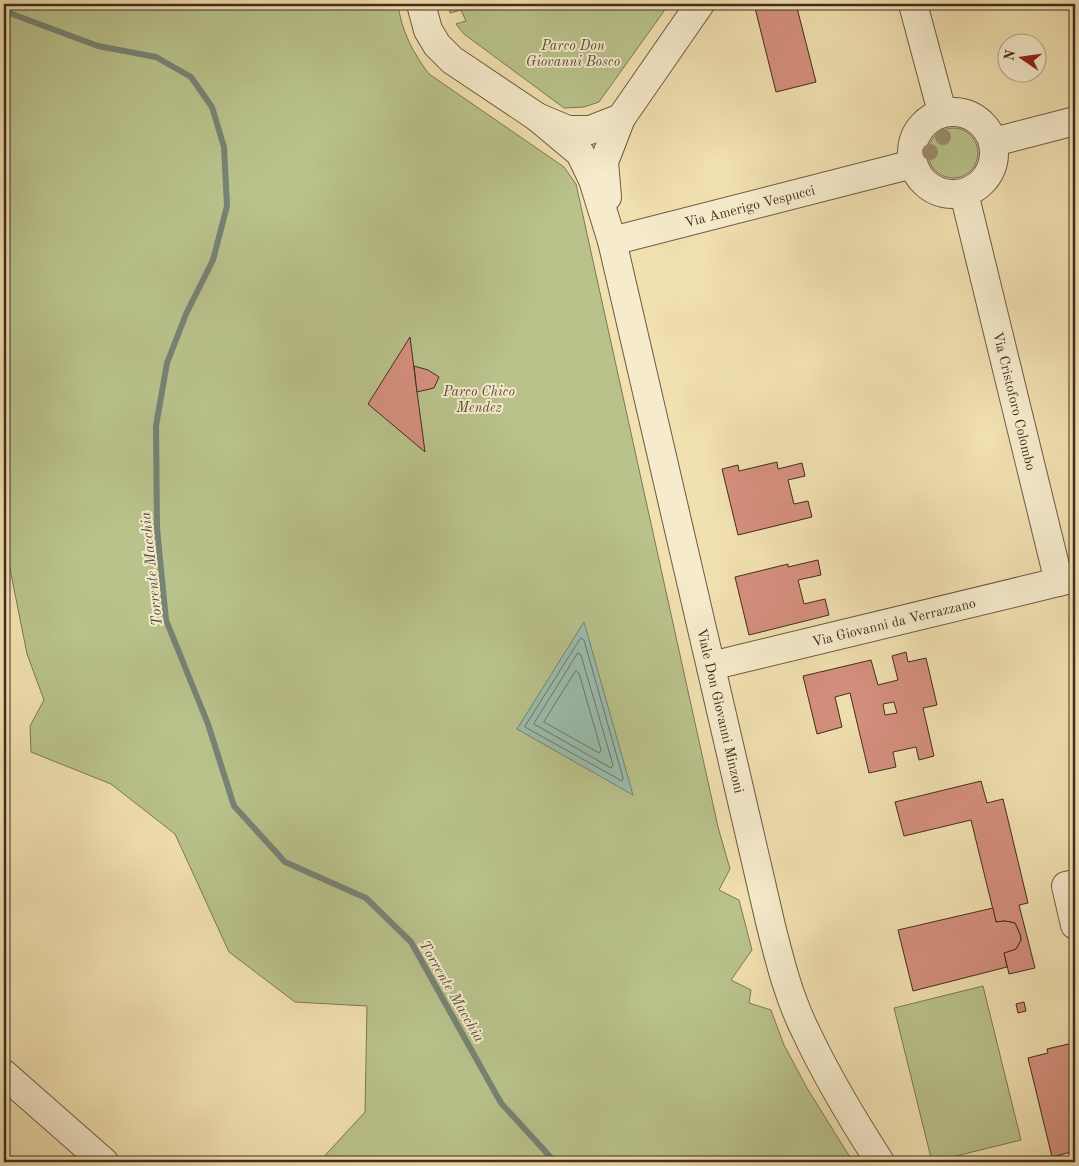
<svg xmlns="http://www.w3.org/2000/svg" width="1079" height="1166" font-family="'Old Standard TT',serif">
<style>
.green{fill:#b9c28b;stroke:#7d7855}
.water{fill:#9bbdae;stroke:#778375}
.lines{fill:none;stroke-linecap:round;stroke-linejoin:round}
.shore{stroke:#6e7566;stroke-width:1}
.stream{stroke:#778375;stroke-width:6}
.building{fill:#d5907e;stroke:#412d1f;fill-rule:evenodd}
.minor-casing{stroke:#6d5a43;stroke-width:30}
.minor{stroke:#f6ebcc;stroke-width:28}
.tree{fill:#9d8e6c}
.labels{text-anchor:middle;stroke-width:4;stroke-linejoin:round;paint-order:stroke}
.park-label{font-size:14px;font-style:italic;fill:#594b35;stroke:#f6ebcc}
.street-label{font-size:14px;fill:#412d1f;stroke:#f6ebcc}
.water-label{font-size:15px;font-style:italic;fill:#585143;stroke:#f6ebcc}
</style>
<rect width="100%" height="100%" fill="#f1e0b0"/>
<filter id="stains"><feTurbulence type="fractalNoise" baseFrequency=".004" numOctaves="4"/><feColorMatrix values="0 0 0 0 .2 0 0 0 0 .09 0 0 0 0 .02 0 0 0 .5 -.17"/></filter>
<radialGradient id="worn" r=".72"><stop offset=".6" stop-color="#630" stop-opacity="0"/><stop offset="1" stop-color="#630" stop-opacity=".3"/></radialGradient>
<g class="green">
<path d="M 4,4 L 398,4 C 401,30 413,53 429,74 L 564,167 L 576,184 L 718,827 L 730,869 L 719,890 L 739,900 L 752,950 L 731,980 L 751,990 L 749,1003 L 771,1010 L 784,1045 L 807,1088 L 853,1162 L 319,1162 L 365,1112 L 367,1006 L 295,1002 L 229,952 L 175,834 L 111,784 L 31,752 L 30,726 L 44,700 L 27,654 L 7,554 L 4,544 Z"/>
<polygon points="448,4 669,4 599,102 584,107 564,108 464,34 456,24 466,21 461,10 450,13"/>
<circle cx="953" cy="153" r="25"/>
<polygon points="983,986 1021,1140 932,1162 894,1008"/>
</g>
<polygon class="water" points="584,622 633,795 517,729"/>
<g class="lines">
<g class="shore">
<polygon points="581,638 584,640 623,778 622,781 525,727"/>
<polygon points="578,653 581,655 613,765 611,768 534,724"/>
<polygon points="576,671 579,673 601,750 599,753 544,722"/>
</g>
<polyline class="stream" points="4,11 98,46 156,57 191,77 212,107 224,147 227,206 213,260 186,314 167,363 156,426 157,528 166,620 208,724 234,806 285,862 366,898 411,942 501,1103 555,1162"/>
</g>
<g class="building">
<polygon points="754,4 796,4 816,82 776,92"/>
<polygon points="410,337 417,392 425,452 368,404"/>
<polygon points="414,366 428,370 439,377 434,388 417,392"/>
<polygon points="777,462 778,469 802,463 805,476 788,480 794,504 808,501 812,517 738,535 722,469 738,465 739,471"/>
<polygon points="818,560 821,575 798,580 804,604 825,599 829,615 749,635 735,577 788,564 788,567"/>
<path d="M 906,652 L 908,662 L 926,658 L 937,705 L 923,708 L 934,756 L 919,760 L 916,747 L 893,752 L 896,767 L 869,773 L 850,693 L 835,697 L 842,727 L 817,734 L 803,676 L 871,660 L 878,685 L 898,680 L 892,656 ZM 894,702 L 897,713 L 885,715 L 883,704 Z"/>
<polygon points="981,781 987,803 1003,799 1028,903 1019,905 1035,968 1009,974 1004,953 1016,949 1021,940 1020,934 1015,923 1005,921 996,922 971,820 904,836 895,802"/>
<polygon points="993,908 996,922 1005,921 1015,923 1020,934 1021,940 1016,949 1004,953 1007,967 913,991 898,930"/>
<polygon points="1024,1002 1026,1011 1018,1013 1016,1004"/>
<polygon points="1073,1043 1075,1054 1075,1151 1052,1157 1028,1058 1048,1053 1047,1049"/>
</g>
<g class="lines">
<defs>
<g id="minor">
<polyline points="421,4 428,30 437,45 452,60 537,117 568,130 590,130 621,118 700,4"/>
<polyline points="913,4 942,112"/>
<circle cx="953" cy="153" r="41"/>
<path id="s1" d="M 537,117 L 580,153 L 593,180 L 612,241 L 771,926 C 780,962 789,998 806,1032 C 827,1077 853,1120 880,1162"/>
<polyline points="994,142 1075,121"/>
<path id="s2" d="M 964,193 L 1059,582"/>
<polyline points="607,197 604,162 621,118"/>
<path id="s3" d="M 612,241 L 913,164"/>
<path id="s4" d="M 711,666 L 1075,578"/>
<polyline points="1075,884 1066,886 1075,925"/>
<polyline points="4,1074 104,1162"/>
</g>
</defs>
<use href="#minor" class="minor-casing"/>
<use href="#minor" class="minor"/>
</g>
<g class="tree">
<circle cx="943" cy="137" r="8"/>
<circle cx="930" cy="152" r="8"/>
</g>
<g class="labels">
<g class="park-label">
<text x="573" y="50">Parco Don<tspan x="573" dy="16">Giovanni Bosco</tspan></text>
<text x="479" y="396">Parco Chico<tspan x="479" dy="16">Mendez</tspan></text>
</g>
<g class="street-label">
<text dy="5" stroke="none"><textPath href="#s3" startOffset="142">Via Amerigo Vespucci</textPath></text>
<text dy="5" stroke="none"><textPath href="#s2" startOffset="214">Via Cristoforo Colombo</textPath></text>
<text dy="5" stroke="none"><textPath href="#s4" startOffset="188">Via Giovanni da Verrazzano</textPath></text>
<text dy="5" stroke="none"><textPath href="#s1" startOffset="632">Viale Don Giovanni Minzoni</textPath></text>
</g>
<g class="water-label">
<text transform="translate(151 569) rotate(-96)" y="5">Torrente Macchia</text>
<text transform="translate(452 991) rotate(60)" y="5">Torrente Macchia</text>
</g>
</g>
<rect width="1079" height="1166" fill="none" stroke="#f1e0b0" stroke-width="20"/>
<rect x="5" y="5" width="1069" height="1156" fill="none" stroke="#412d1f" stroke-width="2.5"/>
<rect x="10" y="10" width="1059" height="1146" fill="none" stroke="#412d1f"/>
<g transform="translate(1022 58) rotate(283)"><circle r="24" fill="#f6ebcc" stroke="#ae9f87"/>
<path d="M0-4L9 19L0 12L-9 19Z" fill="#8f2418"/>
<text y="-8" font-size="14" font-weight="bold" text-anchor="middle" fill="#412d1f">N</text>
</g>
<rect width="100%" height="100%" filter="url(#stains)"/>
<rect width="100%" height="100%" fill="url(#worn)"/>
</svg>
